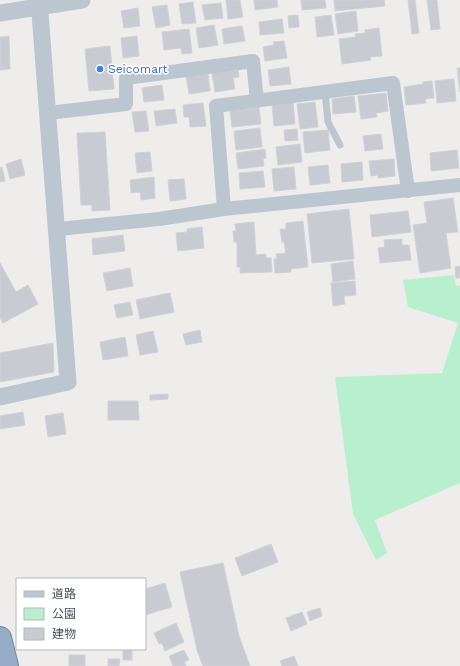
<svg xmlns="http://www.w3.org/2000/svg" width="460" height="666" font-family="'Work Sans','Noto Sans JP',sans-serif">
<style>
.green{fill:#b8f0cf}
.building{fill:#c9cbd2;stroke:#d0d2d8}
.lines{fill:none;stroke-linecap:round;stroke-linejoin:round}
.trunk-casing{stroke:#6d88a9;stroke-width:24}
.service{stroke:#bcc6d0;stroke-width:7}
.minor{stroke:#bcc6d0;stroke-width:14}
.tertiary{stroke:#bcc6d0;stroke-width:17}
.trunk{stroke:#96acc6;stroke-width:22}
.shop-dot{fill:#3f7fe0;stroke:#fff;stroke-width:1.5}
.labels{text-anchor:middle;stroke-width:3;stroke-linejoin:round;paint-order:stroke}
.shop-label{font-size:12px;fill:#366cbe;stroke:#fff;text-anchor:start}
</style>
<rect width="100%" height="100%" fill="#efecec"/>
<polygon class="green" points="454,275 456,286 460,285 460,483 375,520 387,553 376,560 353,514 335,377 442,373 458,323 408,307 403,280"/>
<g class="building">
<polygon points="226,0 240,0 243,17 228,19"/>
<polygon points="254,0 277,0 278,7 255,10"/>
<polygon points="301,0 325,0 326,8 302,10"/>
<polygon points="334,0 384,0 385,6 335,11"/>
<polygon points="408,0 415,0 419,33 412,34"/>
<polygon points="427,0 437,0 440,29 431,30"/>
<polygon points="193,2 196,23 182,24 179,4"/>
<polygon points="221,3 223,18 205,20 202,5"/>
<polygon points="167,5 170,25 156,28 152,7"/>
<polygon points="138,8 140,26 124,28 121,11"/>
<polygon points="356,11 358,31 338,34 335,14"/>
<polygon points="298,15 299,27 289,28 288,16"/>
<polygon points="331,15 334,35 317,37 315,17"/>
<polygon points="282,19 284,33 260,35 259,22"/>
<polygon points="214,25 218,45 199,48 196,28"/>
<polygon points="242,26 245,41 224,44 222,29"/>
<polygon points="379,28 382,56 370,57 371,60 342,64 339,39 356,37 355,34 365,33 365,30"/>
<polygon points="189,29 192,53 182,54 181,48 164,50 162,32"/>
<polygon points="9,36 10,69 0,70 0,37"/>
<polygon points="137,36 139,56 123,58 121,38"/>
<polygon points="284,41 287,58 265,61 263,47 274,45 273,42"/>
<polygon points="110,46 114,89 89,91 85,49"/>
<polygon points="289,67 291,84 270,86 268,70"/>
<polygon points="457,68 460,68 460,92"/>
<polygon points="238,70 239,77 233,78 235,89 215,92 212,73"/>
<polygon points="208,74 210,91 189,94 186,76"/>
<polygon points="454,79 456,101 437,103 435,81"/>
<polygon points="432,81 434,98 425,99 426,103 406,105 404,87 423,84 423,82"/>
<polygon points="162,85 164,100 144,102 142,88"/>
<polygon points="386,93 388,111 376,113 377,117 361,119 358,96"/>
<polygon points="354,96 356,112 333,114 332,99"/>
<polygon points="293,102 295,124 274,126 272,105"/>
<polygon points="315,102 318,127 300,129 297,104"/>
<polygon points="203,103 206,126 190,127 189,117 184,117 183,105"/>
<polygon points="259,108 261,124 232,127 230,111"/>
<polygon points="175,109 177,123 156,126 154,111"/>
<polygon points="146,111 149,131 135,132 132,112"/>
<polygon points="260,128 262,147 236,150 234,131"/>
<polygon points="297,129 298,140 285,141 284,130"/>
<polygon points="328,130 330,150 305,153 303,132"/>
<polygon points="105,132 110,210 92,211 92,205 81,205 77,133"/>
<polygon points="381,134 383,149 365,151 363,136"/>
<polygon points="300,144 302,162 278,165 276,147"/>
<polygon points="265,149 266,158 263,159 264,166 238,169 236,153"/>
<polygon points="457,150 459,168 431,171 430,153"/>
<polygon points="150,152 152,171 137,173 135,153"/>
<polygon points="21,159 25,175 10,179 6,164"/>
<polygon points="394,159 395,176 378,178 378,175 371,176 369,161"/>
<polygon points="362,162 363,180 342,182 341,164"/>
<polygon points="328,165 330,183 310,185 308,167"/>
<polygon points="2,167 5,181 0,182 0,168"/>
<polygon points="294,167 296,189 274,191 272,169"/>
<polygon points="263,171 265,187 240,189 239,173"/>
<polygon points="154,177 155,198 141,200 140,192 131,193 130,180"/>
<polygon points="184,179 186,199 170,201 168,180"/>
<polygon points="453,198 458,232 446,233 451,268 420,273 413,225 427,223 424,202"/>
<polygon points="349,209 354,259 312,263 307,214"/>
<polygon points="408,211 411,232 372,237 370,215"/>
<polygon points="303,221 308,267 291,269 291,272 275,273 274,259 277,259 276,254 286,253 284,242 282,242 280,229 286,229 286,223"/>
<polygon points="254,222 256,255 266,254 266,258 271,258 272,272 240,273 240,267 237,267 237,242 234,242 233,231 236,231 235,224"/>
<polygon points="202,227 204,248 178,251 176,233 187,232 187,229"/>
<polygon points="123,235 125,251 93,255 92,239"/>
<polygon points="402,239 402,245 409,245 411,260 380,263 378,248 385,247 384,240"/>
<polygon points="353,261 355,279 333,282 331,264"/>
<polygon points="0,263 16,292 28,285 38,304 3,323 0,318"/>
<polygon points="460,266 460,278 456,278 455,267"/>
<polygon points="130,268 133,286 107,291 103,273"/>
<polygon points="355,281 356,295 344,296 345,304 333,306 331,283"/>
<polygon points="170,293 174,312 140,319 136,300"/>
<polygon points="130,302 133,315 117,318 114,305"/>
<polygon points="200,330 202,342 186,345 183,334"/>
<polygon points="153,331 158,352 140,355 136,335"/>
<polygon points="125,337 128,356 103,360 100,342"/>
<polygon points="53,343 54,372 0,382 0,353"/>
<polygon points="168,394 168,399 150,400 150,395"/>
<polygon points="108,401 138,401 139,420 108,420"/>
<polygon points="23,412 25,425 0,429 0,416"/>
<polygon points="63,413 66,434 48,437 45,416"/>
<polygon points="271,544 278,562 242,576 235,558"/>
<polygon points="223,563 239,636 250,666 203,666 197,650 180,572"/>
<polygon points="165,583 172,607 145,615 145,589"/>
<polygon points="320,608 322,616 310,621 307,612"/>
<polygon points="302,612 307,624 291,631 286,618"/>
<polygon points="176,623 184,642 165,651 162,643 159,644 154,633"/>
<rect x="123" y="649" width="9" height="11"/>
<polygon points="184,650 189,660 184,662 186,666 173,666 169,656"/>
<rect x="69" y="655" width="16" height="11"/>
<polygon points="294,656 298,666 282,666 280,661"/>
<polygon points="108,659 120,659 119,666 108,666"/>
</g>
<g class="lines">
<defs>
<polyline id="trunk" points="0,638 7,666"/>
</defs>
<use href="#trunk" class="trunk-casing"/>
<polyline class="service" points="325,92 328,122 340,145"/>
<g class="minor">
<polyline points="48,113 126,104 126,78 253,61 257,101"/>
<polyline points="224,209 216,106 393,83 408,191"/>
<polyline points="58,229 159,219 224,209 460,185"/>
</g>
<g class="tertiary">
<polyline points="0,13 82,0"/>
<polyline points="0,397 68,382 39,0"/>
</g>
<use href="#trunk" class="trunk"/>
</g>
<circle class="shop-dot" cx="100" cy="69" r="4"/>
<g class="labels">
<g class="shop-label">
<text x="108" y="73">Seicomart</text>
</g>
</g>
<rect x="16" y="578" width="130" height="72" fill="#ffffff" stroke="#b4b9bd"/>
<rect x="24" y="591" width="20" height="6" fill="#bcc6d0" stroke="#b4b9bd"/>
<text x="52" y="598" font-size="12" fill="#444f5a">道路</text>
<rect x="24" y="608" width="20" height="12" fill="#b8f0cf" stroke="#b4b9bd"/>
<text x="52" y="618" font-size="12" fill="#444f5a">公園</text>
<rect x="24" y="628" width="20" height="12" fill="#c9cbd2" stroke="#b4b9bd"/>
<text x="52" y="638" font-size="12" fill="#444f5a">建物</text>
</svg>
